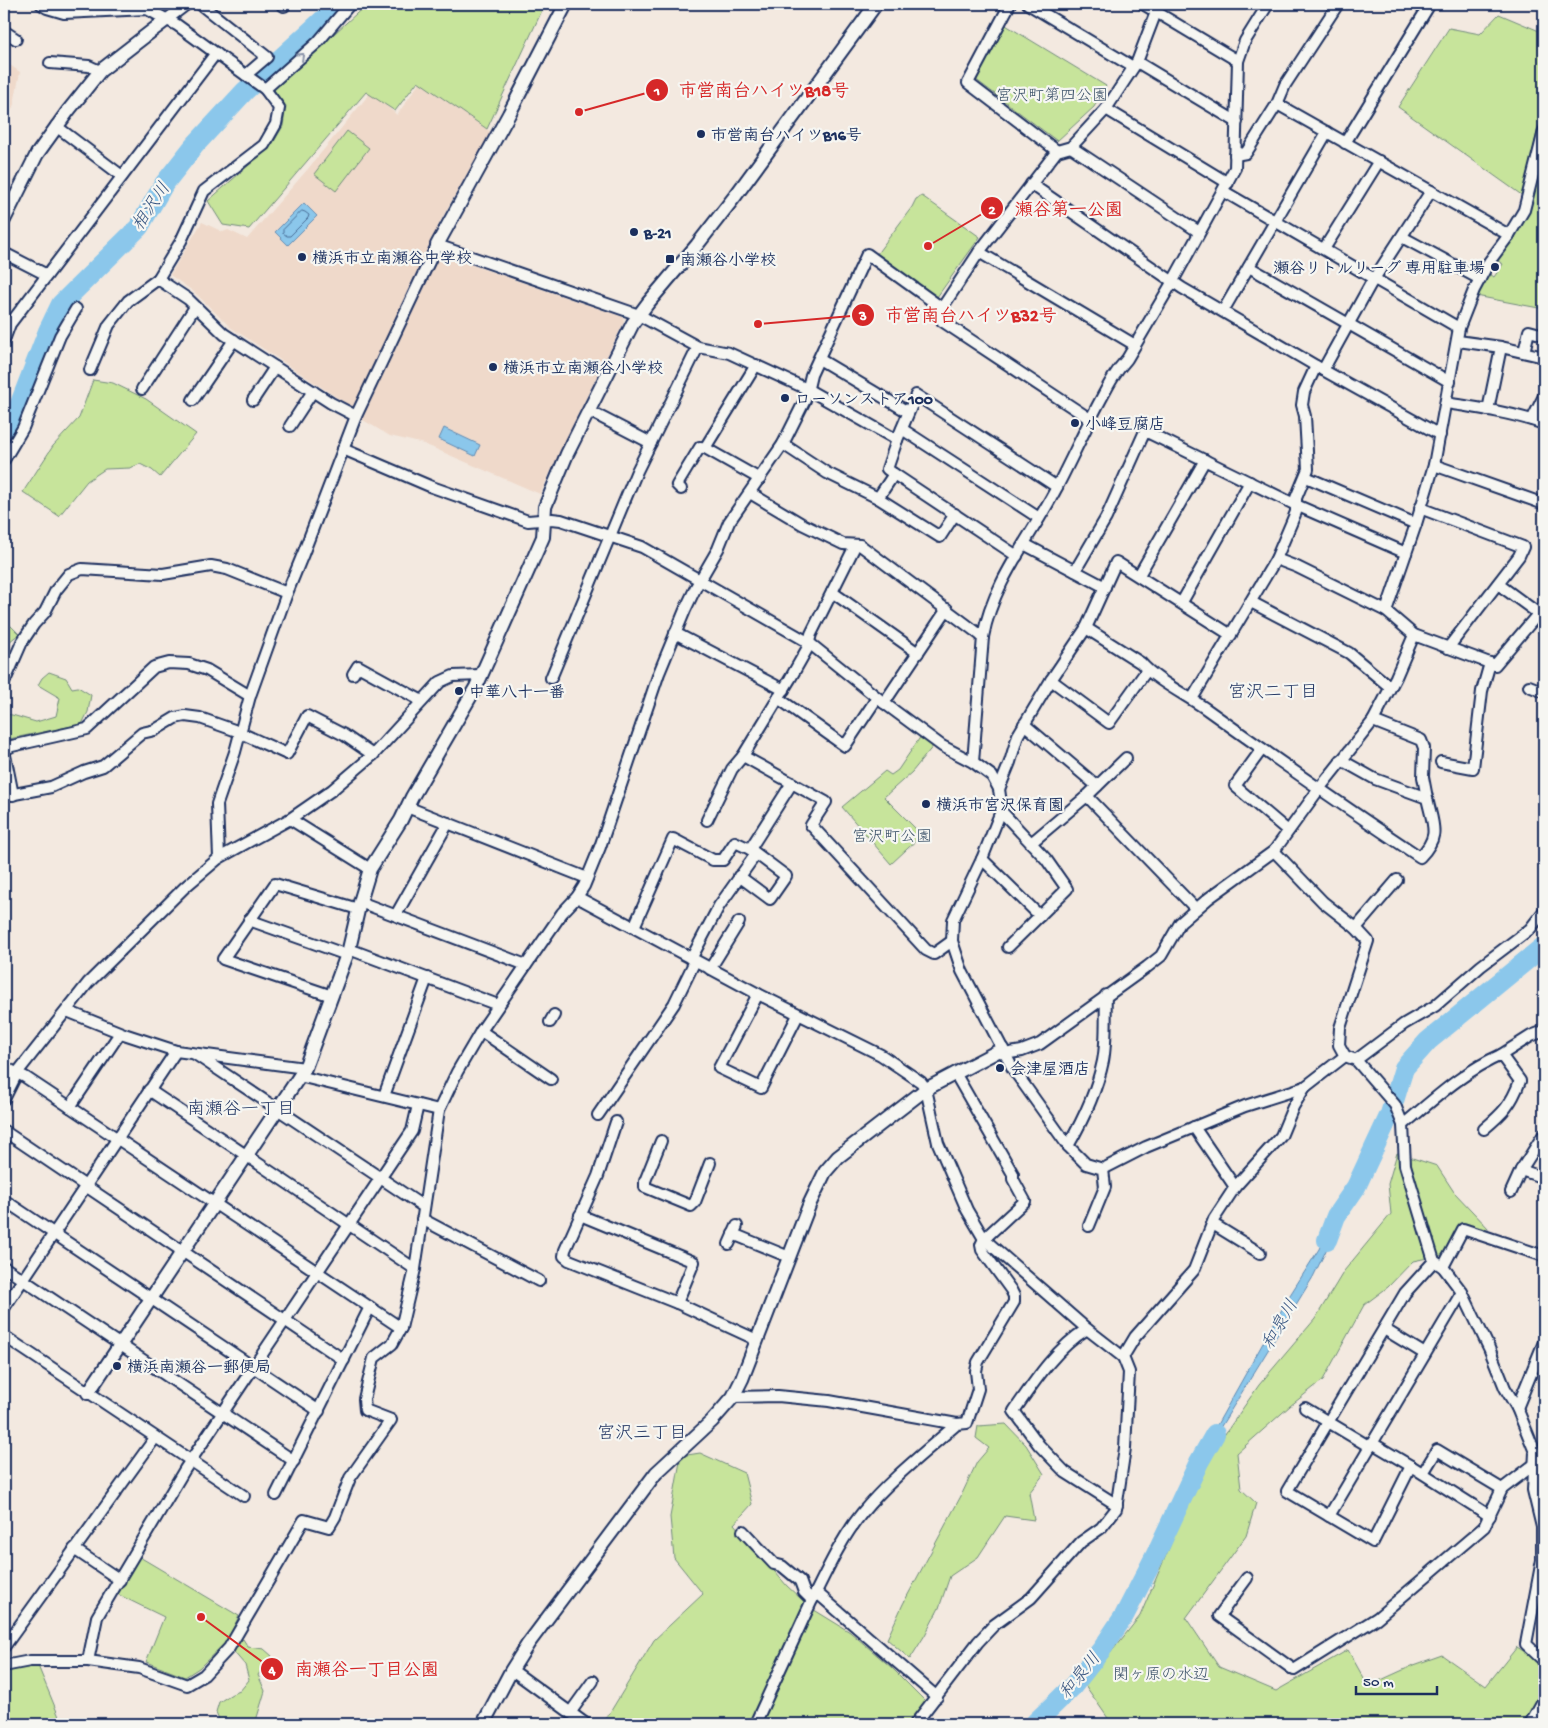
<svg xmlns="http://www.w3.org/2000/svg" width="1548" height="1728" font-family="'Gochi Hand','Klee One',sans-serif">
<style>
.built{fill:#efd9ca}
.green{fill:#c7e49b;stroke:#718a7c}
.water{fill:#8bc7eb;stroke:#5e8ab3}
.lines{fill:none;stroke-linecap:round;stroke-linejoin:round}
.shore{stroke:#486c96;stroke-width:1}
.river{stroke:#8bc7eb;stroke-width:20}
.minor-casing{stroke:#1b2f5e;stroke-width:14}
.tertiary-casing{stroke:#1b2f5e;stroke-width:16}
.minor{stroke:#f6f6f2;stroke-width:10}
.tertiary{stroke:#f6f6f2;stroke-width:12}
.oneway{stroke:#8892a8}
.poi-dot{fill:#1b2f5e;stroke:#f6f6f2;stroke-width:2}
.labels{text-anchor:middle;stroke-width:4.5;stroke-linejoin:round;paint-order:stroke}
.park-label{font-size:16px;fill:#3d536a;stroke:#f6f6f2}
.poi-label{font-size:16px;font-weight:bold;fill:#1b2f5e;stroke:#f6f6f2;text-anchor:start}
.water-label{font-size:18px;font-style:italic;fill:#375581;stroke:#f6f6f2}
.neighbourhood-label{font-size:18px;fill:#1b2f5e;stroke:#f6f6f2}
.leader{fill:none;stroke:#d62828;stroke-width:2}
.callout-dot{fill:#d62828;stroke:#f6f6f2;stroke-width:2}
.mark-label{font-size:15px;text-anchor:middle;font-weight:bold;fill:#fff}
.callout-label{font-size:18px;text-anchor:middle;font-weight:bold;fill:#d62828;stroke:#f6f6f2;stroke-width:4.5;stroke-linejoin:round;paint-order:stroke}
</style>
<rect width="100%" height="100%" fill="#f3e9e0"/>
<filter id="ink" filterUnits="userSpaceOnUse"><feTurbulence type="fractalNoise" baseFrequency=".02" numOctaves="2"/><feDisplacementMap in="SourceGraphic" scale="10" xChannelSelector="R" yChannelSelector="G"/><feConvolveMatrix kernelMatrix="1 2 1 2 8 2 1 2 1" color-interpolation-filters="sRGB"/></filter>
<g filter="url(#ink)">
<g class="built">
<polygon points="4,61 20,72 14,104 4,129"/>
<polygon points="420,82 491,132 442,218 407,292 355,407 353,408 230,327 194,292 170,275 202,222 223,232 228,230 247,239 307,170 371,92 397,115"/>
<polygon points="439,254 623,317 624,322 579,412 540,494 424,444 390,436 363,420 361,415"/>
</g>
<g class="green">
<polygon points="367,4 545,4 487,129 418,81 395,111 366,92 249,229 223,225 208,201 272,145 283,126 286,106 273,89"/>
<polygon points="1499,14 1544,33 1544,100 1523,196 1398,107 1449,28 1480,34"/>
<polygon points="1004,24 1106,86 1094,107 1057,141 971,76"/>
<polygon points="347,131 369,148 336,191 314,174"/>
<polygon points="1544,158 1544,309 1476,296 1487,272 1494,277 1503,264 1495,259 1504,247 1531,202"/>
<polygon points="922,196 980,237 937,297 876,255 912,207 916,199"/>
<polygon points="93,380 113,383 146,399 196,434 160,477 152,470 140,464 130,468 105,469 87,481 59,516 23,492 53,446 79,418"/>
<polygon points="4,619 19,634 9,642 4,639"/>
<polygon points="49,672 66,678 72,688 78,687 91,695 88,712 82,724 4,740 4,714 12,715 36,722 56,716 60,698 38,685 42,678"/>
<polygon points="921,736 934,745 912,772 884,797 922,835 891,864 842,807 885,771 891,775 898,770"/>
<polygon points="1397,1153 1437,1166 1454,1192 1489,1229 1461,1226 1442,1255 1413,1261 1388,1287 1364,1305 1323,1380 1290,1406 1237,1453 1241,1489 1256,1503 1246,1536 1186,1618 1219,1667 1276,1691 1348,1650 1368,1686 1414,1665 1442,1655 1486,1686 1517,1647 1544,1664 1544,1699 1530,1724 1112,1724 1085,1685 1140,1616 1196,1485 1218,1444 1259,1385 1315,1319 1344,1271 1391,1214 1388,1184"/>
<polygon points="1006,1424 1026,1445 1044,1474 1029,1493 1034,1520 1005,1516 978,1557 950,1576 939,1608 925,1635 910,1659 887,1639 903,1604 961,1496 977,1462 989,1448 976,1438 978,1426"/>
<polygon points="700,1453 744,1473 752,1504 734,1524 787,1586 811,1608 850,1632 891,1667 929,1705 913,1724 603,1724 654,1640 703,1594 674,1558 670,1517 681,1456"/>
<polygon points="138,1556 239,1616 227,1641 199,1668 185,1677 146,1662 164,1617 117,1594"/>
<polygon points="243,1639 248,1647 264,1649 272,1656 258,1675 265,1691 255,1724 221,1724 216,1712 219,1702 232,1694 240,1691 249,1680 245,1665 232,1650"/>
<polygon points="36,1661 62,1724 4,1724 4,1671"/>
</g>
<g class="water">
<polygon points="304,203 317,216 288,245 275,232"/>
<polygon points="444,428 480,445 475,456 439,439"/>
<polygon points="1336,1216 1334,1234 1313,1277 1199,1462 1218,1423 1290,1295 1319,1249 1331,1221"/>
<polygon points="1083,1673 1067,1695 1038,1724 1030,1724"/>
</g>
<g class="lines">
<polygon class="shore" points="302,211 305,212 309,215 308,218 290,236 287,236 283,233 283,230"/>
<g class="river">
<polyline points="4,436 12,424 48,331 61,304 139,227 164,184 194,146 245,91 340,4"/>
<polyline points="1327,1240 1336,1216 1356,1187 1390,1114 1404,1068 1428,1041 1544,946"/>
<polyline points="1034,1724 1073,1686 1102,1649 1124,1616 1156,1554 1199,1462 1215,1434"/>
</g>
<defs>
<g id="minor">
<polyline points="41,4 47,8 64,13 147,9 177,25 265,89 279,108 276,124 264,145 204,191 181,241 158,279 188,299 224,334 331,403 356,416 303,554 287,593 250,696 235,752 217,804 219,858"/>
<polyline points="200,4 267,57 246,75"/>
<polyline points="281,4 284,6"/>
<polyline points="1010,4 968,83 1057,151"/>
<polyline points="1028,4 1133,67"/>
<polyline points="1143,4 1238,61"/>
<polyline points="166,20 187,4"/>
<polyline points="4,31 16,39"/>
<polyline points="1137,62 1237,122"/>
<polyline points="50,63 89,66 100,71"/>
<polyline points="265,89 318,42 350,4"/>
<polyline points="1277,104 1509,235"/>
<polyline points="1106,109 1228,183"/>
<polyline points="56,126 122,176"/>
<polyline points="1345,143 1430,4"/>
<polyline points="1071,147 1199,232"/>
<polyline points="1235,155 1246,153 1277,104 1285,85 1338,4"/>
<polyline points="1031,184 1182,288 1323,370 1440,435"/>
<polyline points="1223,191 1459,328"/>
<polyline points="1402,237 1480,279"/>
<polyline points="1324,249 1379,161"/>
<polyline points="979,252 1135,345"/>
<polyline points="4,253 47,275"/>
<polyline points="1249,267 1450,382"/>
<polyline points="942,308 979,252 1057,151 1071,147 1106,109 1137,62 1156,12"/>
<polyline points="1223,311 1327,132"/>
<polyline points="4,340 10,324 216,53"/>
<polyline points="1458,341 1501,347 1544,357"/>
<polyline points="1524,352 1529,331 1544,335"/>
<polyline points="819,359 908,412"/>
<polyline points="756,365 705,448 760,479"/>
<polyline points="90,370 109,325 128,301 158,279"/>
<polyline points="1323,370 1370,285 1431,191"/>
<polyline points="142,389 195,307"/>
<polyline points="193,400 234,340"/>
<polyline points="253,400 275,367"/>
<path d="M 1446,403 C 1479,408 1513,413 1544,424"/>
<polyline points="1488,410 1501,347"/>
<polyline points="589,411 651,443"/>
<polyline points="356,416 437,245 639,315 698,347 729,353 807,389 897,440"/>
<polyline points="1532,420 1544,396"/>
<polyline points="290,426 313,391"/>
<polyline points="902,429 1039,518"/>
<polyline points="783,444 827,473 878,498 940,537 955,514"/>
<polyline points="343,449 432,487 528,521 552,519 561,520 642,547 808,642 884,703 942,746 973,762 992,776 999,789 1001,803 1001,811 982,859 953,920 952,941 962,971 1013,1069 1068,1146 1086,1164 1103,1169 1105,1187 1089,1226"/>
<polyline points="4,460 23,428 60,336 76,309"/>
<polyline points="1434,465 1544,504"/>
<polyline points="894,474 1017,556"/>
<polyline points="1306,477 1416,524"/>
<polyline points="681,489 677,485 700,447 705,448"/>
<polyline points="750,493 802,524 843,544 860,545 983,637"/>
<polyline points="878,498 894,474 887,469 897,440 916,395 1057,487"/>
<polyline points="1420,508 1523,547 1519,556 1448,648"/>
<polyline points="1024,544 1105,587"/>
<polyline points="1276,559 1297,567 1386,611 1414,635 1495,665 1544,607"/>
<polyline points="1075,571 1106,518 1145,431 1296,505 1406,553"/>
<polyline points="1139,575 1205,460"/>
<polyline points="1498,584 1539,614"/>
<polyline points="832,592 918,653"/>
<polyline points="1182,602 1250,482"/>
<polyline points="1251,602 1349,653 1390,687"/>
<polyline points="1386,611 1416,524 1434,465 1459,328 1474,290 1489,262 1509,235 1524,210 1544,131"/>
<path d="M 1086,628 L 1141,663 C 1155,680 1190,697 1209,711 C 1279,761 1349,810 1420,857 C 1441,835 1433,826 1427,798 L 1375,779 L 1341,760"/>
<polyline points="675,633 784,690"/>
<polyline points="353,674 358,666 422,701"/>
<polyline points="551,678 637,471 698,347"/>
<polyline points="1051,680 1109,723 1147,670"/>
<polyline points="4,683 22,642 34,624 45,612 56,590 69,574 82,569 163,574 211,566 227,569 287,593"/>
<polyline points="1529,686 1544,692"/>
<polyline points="778,698 845,746 877,698"/>
<polyline points="1192,699 1276,559 1296,512 1296,498 1308,469 1305,416 1302,405 1304,392 1316,366"/>
<polyline points="884,703 947,609"/>
<polyline points="1373,721 1421,740 1424,748 1423,777 1427,798"/>
<polyline points="1024,724 1097,786"/>
<polyline points="1262,749 1235,786 1288,831"/>
<polyline points="4,750 12,746 87,729 154,667 169,663 189,664 207,670 250,696"/>
<polyline points="4,750 13,795"/>
<polyline points="743,756 826,802 811,825 926,950 934,954 952,941"/>
<path d="M 973,762 L 983,637 C 993,581 1032,536 1057,487 C 1072,458 1085,429 1100,401 C 1108,386 1115,372 1127,359 L 1173,281 L 1235,168 L 1238,61 L 1245,41 L 1268,4"/>
<polyline points="1441,762 1473,768 1482,691 1490,663"/>
<polyline points="999,789 1010,762 1018,735 1051,680 1086,628 1116,562 1231,635"/>
<polyline points="4,796 51,787 84,772 103,766 142,733 155,730 175,718 185,716 200,718 234,730 287,754 307,716 344,735 373,755"/>
<polyline points="1087,796 1126,758"/>
<polyline points="407,807 587,878"/>
<polyline points="1001,811 1031,843 1087,796 1196,909"/>
<polyline points="290,819 370,869"/>
<polyline points="707,820 732,769 743,756 790,679 807,649 811,634 855,546"/>
<polyline points="750,849 792,783"/>
<polyline points="1274,851 1323,902 1356,928 1368,941 1340,1028 1339,1045 1345,1056"/>
<polyline points="982,859 1040,916"/>
<polyline points="577,897 758,994 881,1055 921,1082 926,1089 938,1143 967,1210 984,1239 1087,1329 1123,1357 1129,1372 1125,1448 1116,1509 1101,1528 1081,1542 1031,1598 994,1625 978,1642 915,1724"/>
<polyline points="360,902 526,965"/>
<polyline points="1544,911 1530,929 1481,966 1435,1006 1404,1024 1356,1060 1395,1105 1403,1125 1405,1165 1434,1261 1443,1267 1462,1292 1489,1348 1505,1388 1517,1408 1535,1452 1533,1490 1542,1527 1542,1560 1526,1644 1544,1661"/>
<polyline points="396,915 448,823"/>
<polyline points="249,920 347,955"/>
<polyline points="634,927 673,839 713,860 723,860 735,842 750,849 786,876 770,899 739,876"/>
<polyline points="1356,928 1397,880"/>
<polyline points="1008,947 1067,889 1046,859 1031,843"/>
<polyline points="349,949 498,1005"/>
<polyline points="691,959 719,906 756,854"/>
<polyline points="710,969 739,922"/>
<polyline points="758,994 719,1068 761,1088 798,1015"/>
<polyline points="332,996 223,959 275,884 358,909"/>
<polyline points="67,1011 124,1034 176,1051 305,1068"/>
<polyline points="550,1022 554,1015"/>
<polyline points="481,1031 551,1079"/>
<polyline points="195,1054 424,1207"/>
<polyline points="1004,1054 1022,1051 1040,1044 1147,967 1161,956 1180,923 1209,898 1274,851 1319,789 1373,721 1396,677 1414,635"/>
<polyline points="1501,1055 1531,1036 1544,1031"/>
<polyline points="4,1067 25,1077 70,1107 401,1328"/>
<polyline points="955,1073 1013,1174 1013,1179 1025,1201 984,1239 981,1245 982,1250 1011,1290 1014,1296 1014,1302 978,1362 976,1371 978,1389 967,1423 957,1424"/>
<polyline points="299,1076 439,1110"/>
<polyline points="149,1090 415,1269"/>
<polyline points="384,1096 427,978"/>
<polyline points="4,1099 17,1073 88,983 185,887 219,858 290,819 332,790 373,755 440,682 453,676 481,675"/>
<polyline points="70,1107 120,1033"/>
<polyline points="598,1115 674,1004 695,961"/>
<polyline points="616,1122 598,1176 565,1250 564,1256 569,1260 677,1303 757,1340"/>
<path d="M 1403,1125 C 1434,1099 1464,1071 1501,1055 L 1520,1081 C 1511,1105 1503,1113 1484,1129"/>
<polyline points="1194,1127 1235,1187"/>
<polyline points="4,1131 344,1360"/>
<polyline points="661,1141 645,1181 645,1187 691,1206 695,1202 710,1163"/>
<path d="M 1068,1146 C 1083,1120 1097,1090 1103,1061 C 1107,1040 1105,1016 1106,995"/>
<polyline points="1103,1169 1146,1147 1245,1106 1305,1087 1345,1056 1356,1060"/>
<polyline points="1521,1170 1544,1178"/>
<polyline points="1511,1192 1521,1170 1544,1134"/>
<polyline points="4,1200 319,1411"/>
<polyline points="580,1215 694,1262 677,1303"/>
<polyline points="422,1219 539,1281"/>
<polyline points="1213,1224 1260,1253"/>
<polyline points="733,1234 789,1257"/>
<polyline points="729,1244 737,1226"/>
<polyline points="4,1267 294,1461"/>
<polyline points="1443,1267 1463,1229 1544,1256"/>
<polyline points="4,1308 176,1051"/>
<path d="M 1087,1329 C 1056,1348 1034,1382 1014,1411 L 1039,1445 L 1065,1472 L 1117,1505"/>
<polyline points="1384,1329 1425,1354"/>
<polyline points="4,1336 244,1496"/>
<polyline points="1123,1357 1135,1337 1194,1270 1214,1219 1235,1187 1281,1136 1293,1107 1305,1087"/>
<path d="M 733,1397 L 778,1396 L 829,1401 L 957,1424 C 925,1452 889,1480 862,1513 C 841,1539 827,1570 812,1600 L 804,1592 L 800,1581 L 782,1566 L 774,1564 L 743,1531"/>
<polyline points="1305,1408 1370,1447"/>
<polyline points="1517,1408 1544,1342"/>
<polyline points="1372,1443 1411,1466 1490,1516"/>
<polyline points="1411,1466 1373,1542 1287,1491 1405,1293 1434,1261"/>
<polyline points="1423,1473 1437,1450 1502,1489"/>
<polyline points="276,1495 370,1307"/>
<polyline points="1329,1516 1462,1292"/>
<polyline points="74,1549 120,1580"/>
<polyline points="1247,1578 1219,1616 1294,1670 1377,1618 1484,1527 1502,1489 1544,1457"/>
<polyline points="816,1592 937,1697"/>
<polyline points="4,1647 155,1438"/>
<polyline points="88,1661 97,1617 185,1469 412,1131 418,1105"/>
<polyline points="4,1666 30,1661 88,1661 139,1668 187,1685 204,1675 229,1648 304,1520 329,1527 335,1517 350,1478 391,1420 365,1410 364,1399 374,1358 392,1344 401,1328 415,1269 439,1110 457,1072 481,1031 562,913 577,897 584,886 600,847 659,673 685,610 696,587 718,549 729,522 783,444 805,400 811,375 867,254 942,308 941,317 942,321 1090,419"/>
<polyline points="512,1670 586,1724"/>
<polyline points="570,1713 593,1681"/>
<polyline points="755,1724 812,1600"/>
<polyline points="1530,1724 1544,1699"/>
</g>
<g id="tertiary">
<polyline points="4,220 37,154 68,111 100,71 166,20"/>
<polyline points="437,245 509,114 566,4"/>
<polyline points="88,1393 305,1068 349,949 360,902 370,869 401,820 412,797 476,687 543,537 545,507 567,454 633,323 648,303 697,245 736,195 876,4"/>
<polyline points="483,1724 511,1671 528,1644 656,1473 712,1421 733,1397 742,1379 810,1203 825,1172 838,1157 926,1089 1002,1049"/>
</g>
</defs>
<use href="#minor" class="minor-casing"/>
<use href="#tertiary" class="tertiary-casing"/>
<use href="#minor" class="minor"/>
<use href="#tertiary" class="tertiary"/>
</g>
<defs><path id="oneway-chevron" d="M-2-3.5L2.5 0L-2 3.5" fill="none" stroke-width="1.6" stroke-linecap="round" stroke-linejoin="round" transform="scale(1.25)"/></defs>
<use class="oneway" href="#oneway-chevron" transform="translate(301 56) rotate(-42)"/>
</g>
<g class="poi-dot">
<circle cx="701" cy="134" r="5"/>
<circle cx="634" cy="232" r="5"/>
<circle cx="302" cy="257" r="5"/>
<rect x="665" y="254" width="10" height="10" rx="2.5"/>
<circle cx="1495" cy="267" r="5"/>
<circle cx="493" cy="367" r="5"/>
<circle cx="785" cy="398" r="5"/>
<circle cx="1075" cy="423" r="5"/>
<circle cx="459" cy="691" r="5"/>
<circle cx="926" cy="804" r="5"/>
<circle cx="1000" cy="1068" r="5"/>
<circle cx="117" cy="1366" r="5"/>
</g>
<g class="labels">
<g class="park-label">
<text x="1052" y="100">宮沢町第四公園</text>
<text x="892" y="841">宮沢町公園</text>
<text x="1161" y="1679">関ヶ原の水辺</text>
</g>
<g class="poi-label">
<text x="711" y="140">市営南台ハイツB16号</text>
<text x="644" y="238">B-21</text>
<text x="312" y="263">横浜市立南瀬谷中学校</text>
<text x="680" y="265">南瀬谷小学校</text>
<text x="1485" y="273" text-anchor="end">瀬谷リトルリーグ 専用駐車場</text>
<text x="503" y="373">横浜市立南瀬谷小学校</text>
<text x="795" y="404">ローソンストア100</text>
<text x="1085" y="429">小峰豆腐店</text>
<text x="469" y="697">中華八十一番</text>
<text x="936" y="810">横浜市宮沢保育園</text>
<text x="1010" y="1074">会津屋酒店</text>
<text x="127" y="1372">横浜南瀬谷一郵便局</text>
</g>
<g class="water-label">
<text transform="translate(150 206) rotate(-56)" y="6">相沢川</text>
<text transform="translate(1279 1324) rotate(-60)" y="6">和泉川</text>
<text transform="translate(1079 1675) rotate(-51)" y="6">和泉川</text>
</g>
<g class="neighbourhood-label">
<text x="1273" y="697">宮沢二丁目</text>
<text x="241" y="1114">南瀬谷一丁目</text>
<text x="642" y="1438">宮沢三丁目</text>
</g>
</g>
<path class="leader" d="M579 112L657 90M928 246L992 208M758 324L863 315M201 1617L272 1669"/>
<g class="callout-dot">
<circle cx="579" cy="112" r="5"/>
<circle cx="928" cy="246" r="5"/>
<circle cx="758" cy="324" r="5"/>
<circle cx="201" cy="1617" r="5"/>
<circle cx="657" cy="90" r="12"/>
<circle cx="992" cy="208" r="12"/>
<circle cx="863" cy="315" r="12"/>
<circle cx="272" cy="1669" r="12"/>
</g>
<g class="mark-label">
<text x="657" y="95">1</text>
<text x="992" y="214">2</text>
<text x="863" y="320">3</text>
<text x="272" y="1674">4</text>
</g>
<g class="callout-label">
<text x="764" y="96">市営南台ハイツB18号</text>
<text x="1069" y="215">瀬谷第一公園</text>
<text x="971" y="321">市営南台ハイツB32号</text>
<text x="367" y="1675">南瀬谷一丁目公園</text>
</g>
<rect width="1548" height="1728" fill="none" stroke="#f6f6f2" stroke-width="20"/>
<rect x="10" y="10" width="1528" height="1708" fill="none" stroke="#1b2f5e" stroke-width="2" filter="url(#ink)"/>
<path d="M1356 1686v8h81v-8" fill="none" stroke="#1b2f5e" stroke-width="2.5"/>
<text x="1363" y="1686" font-size="15" fill="#1b2f5e" stroke="#f6f6f2" stroke-width="4" paint-order="stroke">50 m</text>
</svg>
